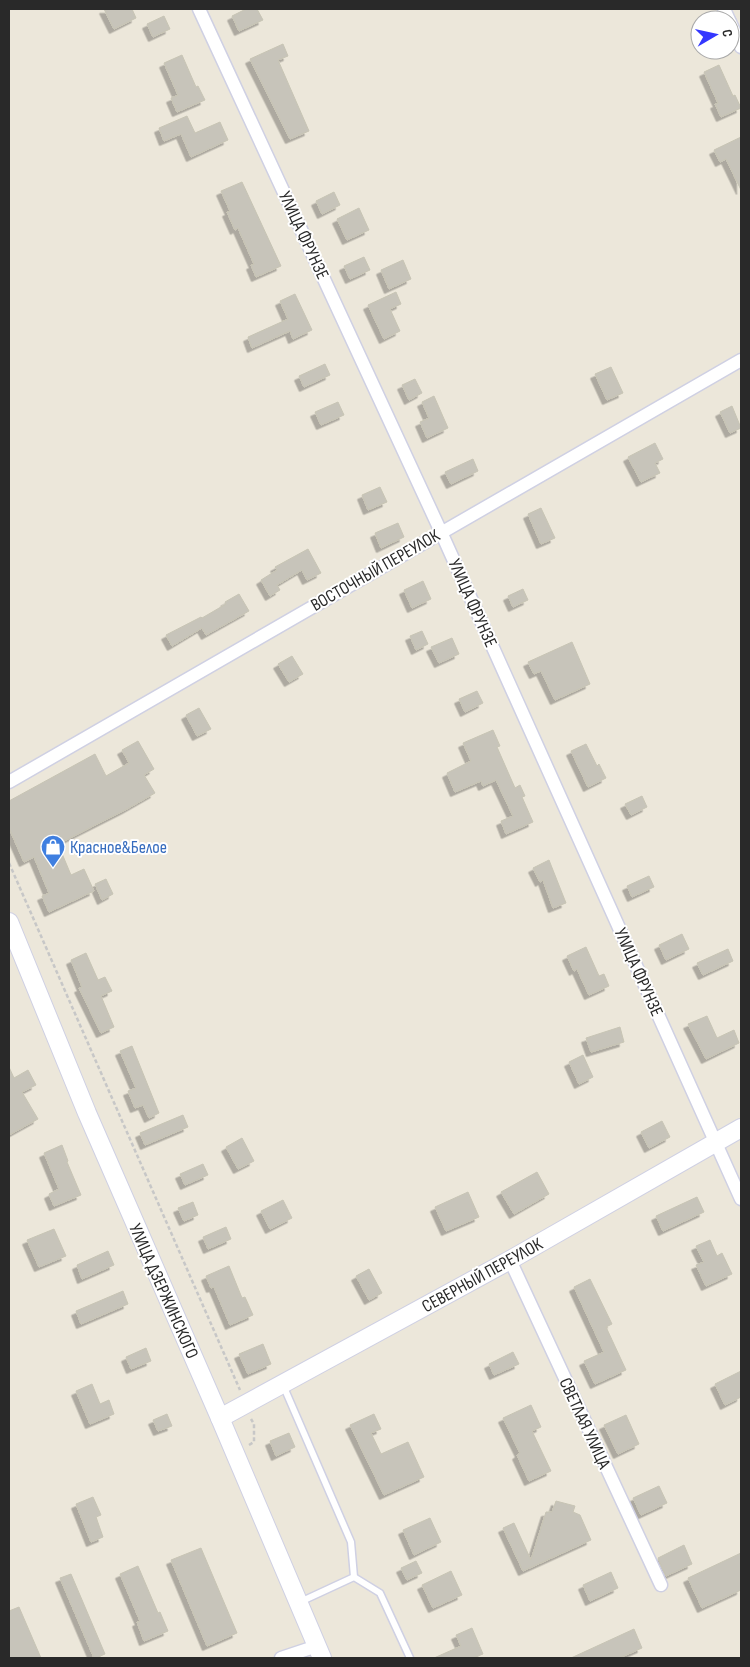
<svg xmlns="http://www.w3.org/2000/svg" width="750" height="1667" font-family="'Sofia Sans Condensed',sans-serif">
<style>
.building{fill:#c7c4ba;stroke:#c7c4b4;filter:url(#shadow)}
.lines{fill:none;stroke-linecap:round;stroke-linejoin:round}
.lane-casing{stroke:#cfd0e3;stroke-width:9}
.street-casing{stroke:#cfd0e3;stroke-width:15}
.secondary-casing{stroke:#cfd0e3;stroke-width:20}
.path{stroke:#c7c7c7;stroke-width:2.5;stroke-dasharray:4 2.5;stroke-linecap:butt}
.lane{stroke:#fff;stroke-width:6}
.street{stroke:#fff;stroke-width:12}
.secondary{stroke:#fff;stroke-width:18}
.labels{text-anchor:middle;stroke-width:4;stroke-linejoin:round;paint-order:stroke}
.street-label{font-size:18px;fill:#292929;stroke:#fff}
.shop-label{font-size:18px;fill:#366cbe;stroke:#fff;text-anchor:start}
</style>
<defs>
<filter id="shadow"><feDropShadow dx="-4.5" dy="4.5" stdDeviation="0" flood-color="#0004"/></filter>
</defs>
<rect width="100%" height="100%" fill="#ece7da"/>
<g class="building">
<polygon points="104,9 132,9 136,18 114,29"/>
<polygon points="246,9 257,9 263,20 239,31 232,16"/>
<polygon points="164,16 170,29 153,37 147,24"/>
<polygon points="283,44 288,56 278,60 309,131 290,139 250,59"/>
<polygon points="182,55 196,87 198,86 205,100 177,112 171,98 178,95 164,63"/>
<polygon points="719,65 733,96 735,95 741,108 721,117 715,104 718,103 704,72"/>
<polygon points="187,116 195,133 220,122 228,140 191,157 181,134 164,141 159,128"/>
<polygon points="741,137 741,190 726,159 720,162 714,150"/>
<polygon points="242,182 281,266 256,277 251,265 254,264 238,228 235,230 227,212 230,211 221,191"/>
<polygon points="334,192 340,205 322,214 316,201"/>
<polygon points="359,208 369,230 347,240 337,219"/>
<polygon points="364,257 370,270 350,279 344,266"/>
<polygon points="403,260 411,279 389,289 381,270"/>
<polygon points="396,292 401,304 390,309 400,331 384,339 368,305"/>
<polygon points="295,294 312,330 293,339 290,331 252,348 248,337 288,319 280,301"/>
<polygon points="325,364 330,375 304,387 299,376"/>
<polygon points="611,367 623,393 607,400 595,374"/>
<polygon points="415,379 422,393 409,400 402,385"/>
<polygon points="434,396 448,428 427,438 420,422 429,418 422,402"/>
<polygon points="338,402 344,415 321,425 315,412"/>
<polygon points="732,406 741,428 730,433 720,412"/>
<polygon points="655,443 663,459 655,463 660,473 641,482 628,457"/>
<polygon points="473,459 478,471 451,484 445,472"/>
<polygon points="380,487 387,502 368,510 362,495"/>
<polygon points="541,508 555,538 541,544 528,514"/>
<polygon points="398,523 404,537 381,548 375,533"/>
<polygon points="308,549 321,573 307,580 302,570 277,585 280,590 270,596 261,580 277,570 275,567"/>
<polygon points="423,581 431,599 412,608 404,590"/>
<polygon points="523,589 528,600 513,607 508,596"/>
<polygon points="239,594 249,611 206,635 202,628 172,646 166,635 201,617 202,618 226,604 225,602"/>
<polygon points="422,631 428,644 416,650 410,636"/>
<polygon points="452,638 459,654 439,663 431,647"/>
<polygon points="572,642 590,684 555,700 541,671 534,674 528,662"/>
<polygon points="292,656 303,674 289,682 278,664"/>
<polygon points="477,691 483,703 465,712 459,699"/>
<polygon points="199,708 211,729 197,736 186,715"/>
<polygon points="493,730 500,746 497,747 515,788 520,785 525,796 522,797 533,822 506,834 501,821 513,816 496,780 483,786 481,781 455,792 447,773 471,761 463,743"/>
<polygon points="138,741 154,769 144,775 155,793 127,809 58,844 71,875 84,869 94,891 49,912 42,896 49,893 34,857 24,862 9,828 9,801 95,754 106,776 129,763 122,750"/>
<polygon points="586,744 597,766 599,764 606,778 588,787 571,751"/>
<polygon points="642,796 647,807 631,815 625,804"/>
<polygon points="549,860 566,903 553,908 543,880 540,882 533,868"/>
<polygon points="649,876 654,887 632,897 627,886"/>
<polygon points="106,879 113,894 102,900 95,884"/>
<polygon points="682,934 689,949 666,960 659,945"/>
<polygon points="586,947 599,976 604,974 609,986 589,995 577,969 574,971 567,956"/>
<polygon points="728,949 733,961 703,975 697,963"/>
<polygon points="86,953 98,980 105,977 112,991 101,996 114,1027 101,1033 79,988 82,987 71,960"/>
<polygon points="707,1016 717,1038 734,1030 739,1043 706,1059 688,1024"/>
<polygon points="620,1027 624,1042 591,1052 586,1038"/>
<polygon points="132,1046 159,1113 149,1118 143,1105 135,1108 128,1091 136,1088 120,1051"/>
<polygon points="583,1055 593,1077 579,1084 569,1062"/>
<polygon points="9,1067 14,1078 28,1070 36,1085 22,1092 38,1119 9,1135"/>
<polygon points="183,1115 188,1127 145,1145 140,1133"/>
<polygon points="662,1121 670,1137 649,1148 641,1132"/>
<polygon points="242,1138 254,1161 238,1169 226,1147"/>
<polygon points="62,1145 68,1161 67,1162 81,1195 54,1206 49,1194 59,1189 44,1153"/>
<polygon points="203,1164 208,1175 185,1185 180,1174"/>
<polygon points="537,1172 549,1194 514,1214 501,1192"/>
<polygon points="468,1192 479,1217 446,1231 435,1207"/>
<polygon points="697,1197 704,1212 663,1231 656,1216"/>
<polygon points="283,1200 292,1218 270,1229 261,1211"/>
<polygon points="193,1202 198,1215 184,1221 178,1208"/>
<polygon points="226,1227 231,1239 208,1249 203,1237"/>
<polygon points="54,1229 66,1256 39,1267 27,1240"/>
<polygon points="710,1240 717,1256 722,1253 732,1274 706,1286 696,1265 704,1262 696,1246"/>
<polygon points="108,1251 114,1265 82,1279 77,1265"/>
<polygon points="229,1266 242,1298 245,1297 253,1315 230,1325 214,1287 211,1288 206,1276"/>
<polygon points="369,1269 382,1293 369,1300 356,1276"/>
<polygon points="590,1279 612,1324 606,1327 626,1370 595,1384 584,1361 604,1352 574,1287"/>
<polygon points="123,1291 128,1304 81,1324 76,1311"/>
<polygon points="263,1344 271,1364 248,1374 239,1354"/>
<polygon points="146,1348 151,1361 131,1369 126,1357"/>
<polygon points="513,1352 519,1364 494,1375 489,1364"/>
<polygon points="741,1371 741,1397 725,1405 715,1384"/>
<polygon points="92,1384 100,1404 109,1400 114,1414 90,1424 76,1391"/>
<polygon points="531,1405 541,1427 532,1431 551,1471 529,1481 517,1455 520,1453 503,1418"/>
<polygon points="167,1414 172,1426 158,1431 153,1420"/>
<polygon points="374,1414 381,1429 371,1433 381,1454 408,1442 424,1477 384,1495 350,1425"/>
<polygon points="626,1415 639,1444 618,1454 604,1425"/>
<polygon points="289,1433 295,1447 276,1456 270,1441"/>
<polygon points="659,1486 667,1503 641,1515 633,1498"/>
<polygon points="93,1497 101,1515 96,1517 103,1537 91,1542 76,1504"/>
<polygon points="556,1501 575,1506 573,1512 580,1515 591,1540 523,1571 503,1528 514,1523 531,1560 546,1512 552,1512"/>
<polygon points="430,1518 441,1542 414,1555 403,1530"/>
<polygon points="684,1545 692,1564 666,1576 658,1558"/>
<polygon points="201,1548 237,1633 207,1646 171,1560"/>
<polygon points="741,1553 741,1590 702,1608 688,1578"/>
<polygon points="416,1561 422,1573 407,1580 401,1568"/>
<polygon points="138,1566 158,1613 160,1612 168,1631 144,1641 137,1622 140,1621 120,1574"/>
<polygon points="451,1571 462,1595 433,1608 422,1585"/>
<polygon points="611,1572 618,1588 590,1601 583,1585"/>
<polygon points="71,1574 105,1654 96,1658 94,1658 60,1578"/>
<polygon points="19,1607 41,1658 9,1658 9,1611"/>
<polygon points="472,1628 483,1654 473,1658 434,1658 461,1646 456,1635"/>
<polygon points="634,1629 642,1648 619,1658 571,1658"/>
</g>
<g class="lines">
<defs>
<g id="lane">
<polyline points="283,1385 351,1542 354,1577 380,1593 410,1658"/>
<polyline points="300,1602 354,1577"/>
</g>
<g id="street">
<polyline points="199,9 441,532 741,1199"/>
<polyline points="724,9 729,20"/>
<polyline points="730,22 741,47"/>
<polyline points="9,782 741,360"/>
<polyline points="510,1260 661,1585"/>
<polyline points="281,1658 317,1646"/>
</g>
<g id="secondary">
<polyline points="9,922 87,1113 220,1418 322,1658"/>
<polyline points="220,1418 510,1260 741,1128"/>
</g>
</defs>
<use href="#lane" class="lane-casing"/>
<use href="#street" class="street-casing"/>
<use href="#secondary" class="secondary-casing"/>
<g class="path">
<polyline points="9,863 240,1390"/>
<polyline points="249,1445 254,1442 254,1424 251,1419"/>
</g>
<use href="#lane" class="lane"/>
<use href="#street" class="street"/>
<use href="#secondary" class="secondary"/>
</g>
<defs>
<symbol id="shop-pin" viewBox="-11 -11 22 30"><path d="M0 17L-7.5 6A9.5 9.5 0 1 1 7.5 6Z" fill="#3f7fe0" stroke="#fff"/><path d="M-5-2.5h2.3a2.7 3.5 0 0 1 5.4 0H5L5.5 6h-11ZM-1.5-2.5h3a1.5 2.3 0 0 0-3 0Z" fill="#fff"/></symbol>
</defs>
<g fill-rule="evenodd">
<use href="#shop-pin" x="39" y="833" width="28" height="38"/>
</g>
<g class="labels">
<g class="street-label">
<text transform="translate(304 235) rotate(65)" y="6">УЛИЦА ФРУНЗЕ</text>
<text transform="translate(375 570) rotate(-30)" y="6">ВОСТОЧНЫЙ ПЕРЕУЛОК</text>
<text transform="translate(473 603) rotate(66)" y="6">УЛИЦА ФРУНЗЕ</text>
<text transform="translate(639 972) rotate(66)" y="6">УЛИЦА ФРУНЗЕ</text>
<text transform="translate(482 1275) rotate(-29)" y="6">СЕВЕРНЫЙ ПЕРЕУЛОК</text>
<text transform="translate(164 1291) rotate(66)" y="6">УЛИЦА ДЗЕРЖИНСКОГО</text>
<text transform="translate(585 1423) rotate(65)" y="6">СВЕТЛАЯ УЛИЦА</text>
</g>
<g class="shop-label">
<text x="70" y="853">Красное&amp;Белое</text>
</g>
</g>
<rect width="750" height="1667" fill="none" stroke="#292929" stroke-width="20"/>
<g transform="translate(715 35) rotate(81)"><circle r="24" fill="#ffffff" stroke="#a9a9a9"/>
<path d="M0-4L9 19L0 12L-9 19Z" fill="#3437ff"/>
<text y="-8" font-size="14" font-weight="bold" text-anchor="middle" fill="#292929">С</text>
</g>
</svg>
